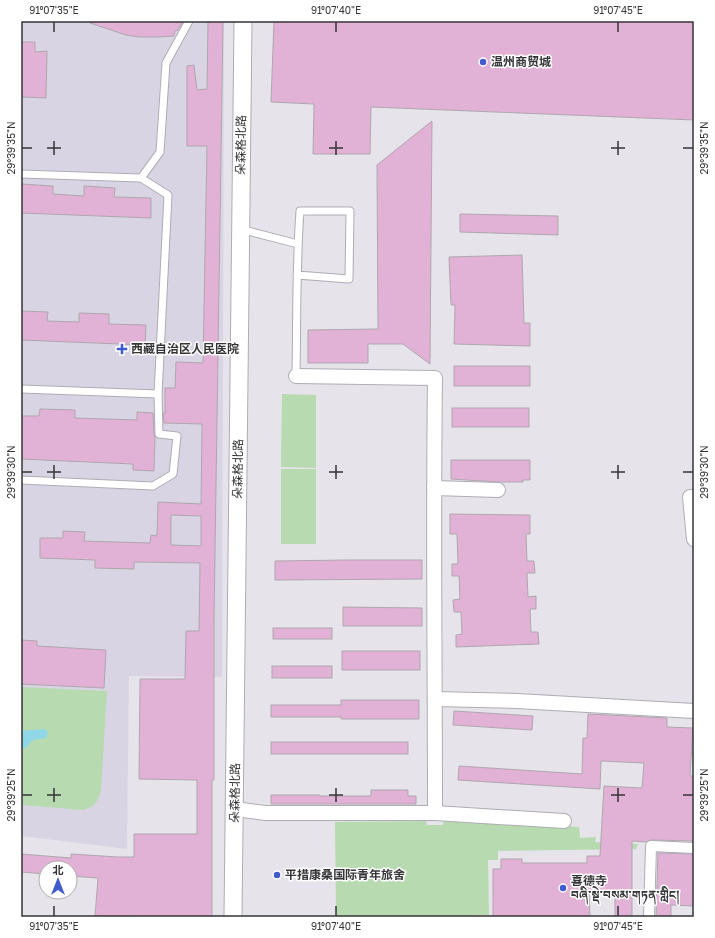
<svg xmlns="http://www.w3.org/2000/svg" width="715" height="938" font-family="'Golos Text','Noto Sans SC','Noto Serif Tibetan',sans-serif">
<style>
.built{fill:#d9d4e3}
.green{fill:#b7dab1}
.water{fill:#90d7e8}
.building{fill:#e2b1d6;stroke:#afa7ad;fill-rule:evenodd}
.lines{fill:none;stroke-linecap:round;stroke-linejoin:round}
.service-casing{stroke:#afacb4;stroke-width:9}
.pedestrian-casing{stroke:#afacb4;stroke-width:12}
.minor-casing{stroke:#afacb4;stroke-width:16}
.tertiary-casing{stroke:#afacb4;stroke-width:19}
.service{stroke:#fff;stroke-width:7}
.pedestrian{stroke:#fff;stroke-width:10}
.minor{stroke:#fff;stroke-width:14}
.tertiary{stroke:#fff;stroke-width:17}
.ticks{fill:none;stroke:#353437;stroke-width:1.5}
.poi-dot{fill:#405bce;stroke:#fff;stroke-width:1.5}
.labels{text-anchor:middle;stroke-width:3;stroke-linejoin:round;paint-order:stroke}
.poi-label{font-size:12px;font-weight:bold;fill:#353437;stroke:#fff;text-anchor:start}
.street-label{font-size:12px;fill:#353437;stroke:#fff}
.neatline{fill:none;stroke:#353437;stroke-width:1.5}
.ticks-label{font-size:10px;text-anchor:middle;fill:#353437}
</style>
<rect width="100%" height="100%" fill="#e6e3eb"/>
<polygon class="built" points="21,21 224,21 222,677 129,676 127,849 21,836"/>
<g class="green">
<polygon points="282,394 316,395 316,468 281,467"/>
<rect x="281" y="469" width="35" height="75"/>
<polygon points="21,687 107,691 101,790 99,798 93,806 83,810 21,805"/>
<polygon points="444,819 579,827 580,838 596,837 595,842 638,844 636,849 498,851 498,860 488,860 489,915 462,916 460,917 336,917 335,822 426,821 427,825 443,825"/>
</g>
<polygon class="water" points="44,729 48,732 46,738 33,740 30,743 26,748 22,748 21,747 21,731"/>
<g class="building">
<polygon points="90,21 183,21 178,30 175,31 174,36 158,37 139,37 126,35 90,23"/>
<path d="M 208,21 L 223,21 L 214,620 L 214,780 L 212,780 L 212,917 L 95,916 L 98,878 L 70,876 L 70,868 L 46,868 L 46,874 L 21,872 L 21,854 L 71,858 L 71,854 L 118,857 L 134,857 L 134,834 L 197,834 L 197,780 L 139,779 L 140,679 L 185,679 L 186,631 L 199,631 L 200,563 L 134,562 L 134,569 L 95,568 L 95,560 L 40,558 L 40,538 L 63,538 L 63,531 L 85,532 L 84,541 L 150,543 L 151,535 L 157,536 L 158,502 L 201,504 L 202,424 L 164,423 L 163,413 L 165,413 L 165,388 L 175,388 L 176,362 L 203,363 L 207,146 L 187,146 L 187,66 L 194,65 L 197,90 L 207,89 ZM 171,515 L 201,516 L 201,546 L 171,545 Z"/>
<polygon points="274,21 694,21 694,120 371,107 370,154 313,154 314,104 271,102"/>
<polygon points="21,42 35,42 35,52 47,51 46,98 21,97"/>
<polygon points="432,121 430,364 403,344 368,344 368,363 308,363 308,330 378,329 377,165"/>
<polygon points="21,184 53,186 53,194 84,196 84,186 115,188 114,197 151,198 151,218 21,213"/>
<polygon points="460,214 558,216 558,235 460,232"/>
<polygon points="522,255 524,323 530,323 530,346 454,344 455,305 451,305 449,257"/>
<polygon points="21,311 48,312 47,321 79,322 79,313 109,314 109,324 146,325 145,345 21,340"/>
<rect x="454" y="366" width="76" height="20"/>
<rect x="452" y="408" width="77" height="19"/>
<polygon points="40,409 75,410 75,418 137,420 137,412 153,413 154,434 155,437 154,471 133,470 133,464 21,459 21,416 39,416"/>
<polygon points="451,460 530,460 530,480 523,480 523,482 498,482 451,479"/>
<polygon points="450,514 530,515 530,534 526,534 527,561 534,561 535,573 527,573 528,597 536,596 536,609 530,609 531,632 538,632 539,644 456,647 456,635 462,634 461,612 454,612 453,600 460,599 459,576 452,576 452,564 458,564 457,534 450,534"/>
<polygon points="347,560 422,560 422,579 275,580 275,561"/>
<polygon points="343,607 422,608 422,626 343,626"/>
<rect x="273" y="628" width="59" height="11"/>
<polygon points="21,640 37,641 37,646 106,650 104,688 21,684"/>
<rect x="342" y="651" width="78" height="19"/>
<rect x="272" y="666" width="60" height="12"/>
<polygon points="341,700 419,700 419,719 341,719 341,717 271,717 271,705 341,705"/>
<polygon points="454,711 533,716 532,730 453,725"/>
<polygon points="588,714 667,718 667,727 693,728 690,776 694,776 694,841 651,840 646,842 632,841 632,917 615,917 615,893 589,893 590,917 493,917 493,869 501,869 501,859 522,859 522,863 587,863 587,856 600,856 604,786 642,788 644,763 601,761 600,789 458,780 459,766 582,774 583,738 587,738"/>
<rect x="271" y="742" width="137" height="12"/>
<polygon points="371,790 408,790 408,796 416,796 416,804 271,804 271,795 320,795 320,796 371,796"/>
<polygon points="658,853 694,854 694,906 671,905 671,917 656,917"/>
</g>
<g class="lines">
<defs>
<g id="service">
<polyline points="21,174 141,178 160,152 166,63 189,21"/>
<polyline points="141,178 168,195 158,394"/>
<polyline points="240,229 298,244"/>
<path d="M 296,376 C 297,321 296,266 300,211 L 350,211 L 349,279 L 297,275"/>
<polyline points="21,389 158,394 159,434 177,436 173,474 153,486 21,480"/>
</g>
<polyline id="pedestrian" points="649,917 651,846 694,848"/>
<g id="minor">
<path d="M 296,376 L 435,378 C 433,523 435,668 435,813"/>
<polyline points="434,488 498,490"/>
<polyline points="694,497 690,497 694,539"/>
<polyline points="435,699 517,701 694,711"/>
<polyline points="235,809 265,813 435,813 564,821"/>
</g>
<polyline id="tertiary" points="233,917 243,21"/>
</defs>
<use href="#service" class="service-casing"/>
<use href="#pedestrian" class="pedestrian-casing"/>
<use href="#minor" class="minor-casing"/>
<use href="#tertiary" class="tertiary-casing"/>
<use href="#service" class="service"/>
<use href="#pedestrian" class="pedestrian"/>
<use href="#minor" class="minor"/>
<use href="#tertiary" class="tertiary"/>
</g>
<path class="ticks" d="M 54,22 L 54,32M 336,22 L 336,32M 618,22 L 618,32M 54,141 L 54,155M 336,141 L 336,155M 618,141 L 618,155M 22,148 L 32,148M 47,148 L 61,148M 329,148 L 343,148M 611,148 L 625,148M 683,148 L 693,148M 54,465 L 54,479M 336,465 L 336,479M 618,465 L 618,479M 22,472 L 32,472M 47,472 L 61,472M 329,472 L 343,472M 611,472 L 625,472M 683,472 L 693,472M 54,788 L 54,802M 336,788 L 336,802M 618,788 L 618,802M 22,795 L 32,795M 47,795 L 61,795M 329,795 L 343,795M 611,795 L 625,795M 683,795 L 693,795M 54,906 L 54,916M 336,906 L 336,916M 618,906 L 618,916"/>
<g class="poi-dot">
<circle cx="483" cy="62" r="4"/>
<path d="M120 343h4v4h4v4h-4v4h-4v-4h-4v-4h4z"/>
<circle cx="277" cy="875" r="4"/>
<circle cx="563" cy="888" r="4"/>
</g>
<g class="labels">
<g class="poi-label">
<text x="491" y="66">温州商贸城</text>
<text x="131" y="353">西藏自治区人民医院</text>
<text x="285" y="879">平措康桑国际青年旅舍</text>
<text x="571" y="885">喜德寺<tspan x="571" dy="14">བཞི་སྡེ་བསམ་གཏན་གླིང།</tspan></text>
</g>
<g class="street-label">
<text transform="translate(241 145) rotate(-89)" y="4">朵森格北路</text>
<text transform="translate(238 469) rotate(-89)" y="4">朵森格北路</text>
<text transform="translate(235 793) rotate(-89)" y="4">朵森格北路</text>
</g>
</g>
<rect width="715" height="938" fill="none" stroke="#ffffff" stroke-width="44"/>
<g transform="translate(58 880)"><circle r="19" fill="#ffffff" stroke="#aeaeaf"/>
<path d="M0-3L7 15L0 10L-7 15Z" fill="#405bce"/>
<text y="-6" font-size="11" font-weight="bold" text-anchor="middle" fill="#353437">北</text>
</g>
<rect x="22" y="22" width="671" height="894" class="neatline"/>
<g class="ticks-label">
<text x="54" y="14">91°07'35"E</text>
<text x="336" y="14">91°07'40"E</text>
<text x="618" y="14">91°07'45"E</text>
<text transform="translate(11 148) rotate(-90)" y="4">29°39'35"N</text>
<text transform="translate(704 148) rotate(-90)" y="4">29°39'35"N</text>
<text transform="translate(11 472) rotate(-90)" y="4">29°39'30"N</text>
<text transform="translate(704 472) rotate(-90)" y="4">29°39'30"N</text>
<text transform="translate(11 795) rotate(-90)" y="4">29°39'25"N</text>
<text transform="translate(704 795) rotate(-90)" y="4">29°39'25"N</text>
<text x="54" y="930">91°07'35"E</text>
<text x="336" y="930">91°07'40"E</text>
<text x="618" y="930">91°07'45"E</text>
</g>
</svg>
